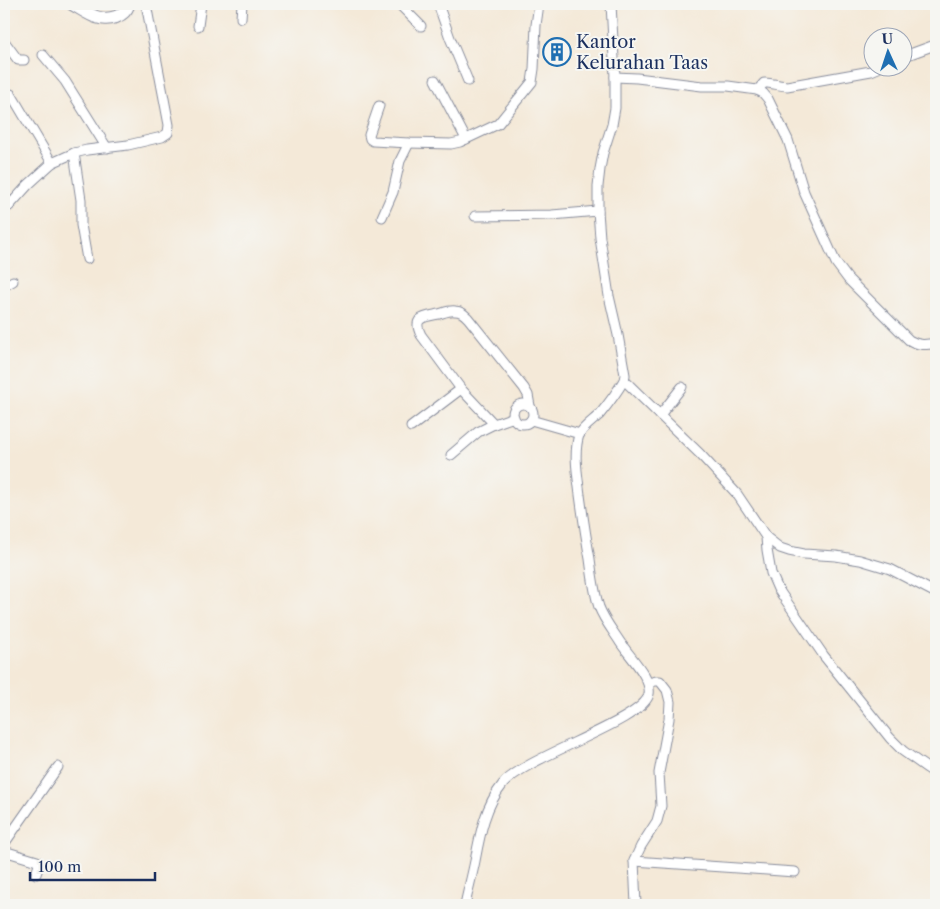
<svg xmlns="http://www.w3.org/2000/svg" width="940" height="909" font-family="'Libre Caslon Text',serif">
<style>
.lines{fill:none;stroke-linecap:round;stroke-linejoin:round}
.street-casing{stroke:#888c9b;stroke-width:11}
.secondary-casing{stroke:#888c9b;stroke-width:14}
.street{stroke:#fff;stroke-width:9}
.secondary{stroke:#fff;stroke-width:12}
.labels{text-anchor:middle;stroke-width:4;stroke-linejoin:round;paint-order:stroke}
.poi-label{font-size:18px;fill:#1b2f5e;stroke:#f6f6f2;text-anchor:start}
</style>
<rect width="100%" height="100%" fill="#f6f6f2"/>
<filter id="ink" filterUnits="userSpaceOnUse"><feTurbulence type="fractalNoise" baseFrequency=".02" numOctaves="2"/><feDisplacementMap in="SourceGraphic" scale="10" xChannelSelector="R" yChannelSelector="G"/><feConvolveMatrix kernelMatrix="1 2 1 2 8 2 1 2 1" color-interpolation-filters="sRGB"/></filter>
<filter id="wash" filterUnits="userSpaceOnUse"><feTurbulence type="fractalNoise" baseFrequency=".0096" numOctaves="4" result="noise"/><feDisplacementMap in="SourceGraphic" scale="20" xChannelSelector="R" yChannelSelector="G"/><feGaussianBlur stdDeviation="1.12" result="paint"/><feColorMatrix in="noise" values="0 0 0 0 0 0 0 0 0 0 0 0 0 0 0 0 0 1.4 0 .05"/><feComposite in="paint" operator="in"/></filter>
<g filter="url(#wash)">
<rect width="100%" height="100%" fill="#f4e9d8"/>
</g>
<g filter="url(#ink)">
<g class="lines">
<defs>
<g id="street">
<polyline points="399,4 421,26"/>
<polyline points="438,4 450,38 468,81"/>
<polyline points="241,18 242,4"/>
<polyline points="198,26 201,4"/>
<polyline points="4,41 18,60 24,60"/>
<polyline points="43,55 65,81 107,148"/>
<polyline points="902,57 932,46"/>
<path d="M 615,77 L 637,78 L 702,86 L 728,86 L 757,90 L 763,93 L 768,99 L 788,140 L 804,192 L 836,263 L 848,279 L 909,340 C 919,346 926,345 936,343"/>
<polyline points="435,80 466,139"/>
<path d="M 757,90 C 760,88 762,85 764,83 C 767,82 782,86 787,86 L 871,71 L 878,68"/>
<polyline points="11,94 52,163"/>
<polyline points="379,106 369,135 370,139 373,141 409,143 451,144 460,142 498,124 532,82 534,69 536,25 539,4"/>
<polyline points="74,153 81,200 81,225 87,259"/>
<polyline points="4,194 9,206"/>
<polyline points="4,209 9,206 28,185 52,163 74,153 87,150 128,145 162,137 168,133 169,125 146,4"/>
<polyline points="475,216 552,215 598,211"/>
<polyline points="382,217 393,192 400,161 409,143"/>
<polyline points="4,286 13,281"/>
<polyline points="624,380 700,454 737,494 766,537 767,550 771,573 778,589 824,656 890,738 903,751 927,768 936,774"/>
<circle cx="523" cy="414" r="10"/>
<polyline points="660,415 682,387"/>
<polyline points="531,420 580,434"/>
<path d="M 494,424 L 461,389 L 421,335 C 412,317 424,317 439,314 C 443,313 450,310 455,311 C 461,311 464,314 468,318 L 524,388 L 528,395 L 530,406"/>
<polyline points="411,427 461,389"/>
<polyline points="451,455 478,432 494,424 514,417"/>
<polyline points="766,537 780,548 789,551 804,554 836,556 860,560 890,569 936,593"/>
<polyline points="4,844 58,767"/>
<polyline points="4,851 37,861 39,865 36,874"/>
<polyline points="634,861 795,872"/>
<path d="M 465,905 C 468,890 472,876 475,861 C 480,834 485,806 503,784 C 526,756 644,721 649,694 C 652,678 629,656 620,642 C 613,631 604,620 599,607 C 594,592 592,574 590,559 C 586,538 583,517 580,495 C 578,477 573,454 579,435 C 583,427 594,420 600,414 C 609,403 617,392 624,380 L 625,375 L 618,335 L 609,296 L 600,238 L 598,211 L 598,186 L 600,169 L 603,153 L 612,125 L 615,108 L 615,77 L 611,4"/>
<polyline points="636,905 634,861 641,846 657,821 661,806 659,773 669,719 670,702 667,690 660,681 656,681 648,683"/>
</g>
<path id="secondary" d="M 72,4 C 87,12 98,23 116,17 C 123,14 126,11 129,4"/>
</defs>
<use href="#street" class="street-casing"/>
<use href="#secondary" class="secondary-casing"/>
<use href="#street" class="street"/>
<use href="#secondary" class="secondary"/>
</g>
</g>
<defs>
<symbol id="building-ring" viewBox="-11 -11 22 22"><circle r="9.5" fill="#f6f6f2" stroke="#1f6fb2" stroke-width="1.5"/><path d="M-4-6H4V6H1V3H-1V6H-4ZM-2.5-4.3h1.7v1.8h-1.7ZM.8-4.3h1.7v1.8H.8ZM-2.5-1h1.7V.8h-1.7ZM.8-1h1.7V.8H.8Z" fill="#1f6fb2"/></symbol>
</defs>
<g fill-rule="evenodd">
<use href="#building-ring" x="541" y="36" width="32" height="32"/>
</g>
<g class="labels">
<g class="poi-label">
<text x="576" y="48">Kantor<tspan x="576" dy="21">Kelurahan Taas</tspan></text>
</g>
</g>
<rect width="940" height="909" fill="none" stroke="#f6f6f2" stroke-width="20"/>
<g transform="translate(888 52) rotate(357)"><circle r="24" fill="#f6f6f2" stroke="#9ea6b7"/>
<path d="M0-4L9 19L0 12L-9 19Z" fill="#1f6fb2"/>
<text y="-8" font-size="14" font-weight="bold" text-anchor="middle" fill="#1b2f5e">U</text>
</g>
<path d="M30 872v8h125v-8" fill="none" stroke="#1b2f5e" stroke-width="2.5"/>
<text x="38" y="872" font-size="15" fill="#1b2f5e" stroke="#f6f6f2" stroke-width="4" paint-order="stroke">100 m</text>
</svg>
